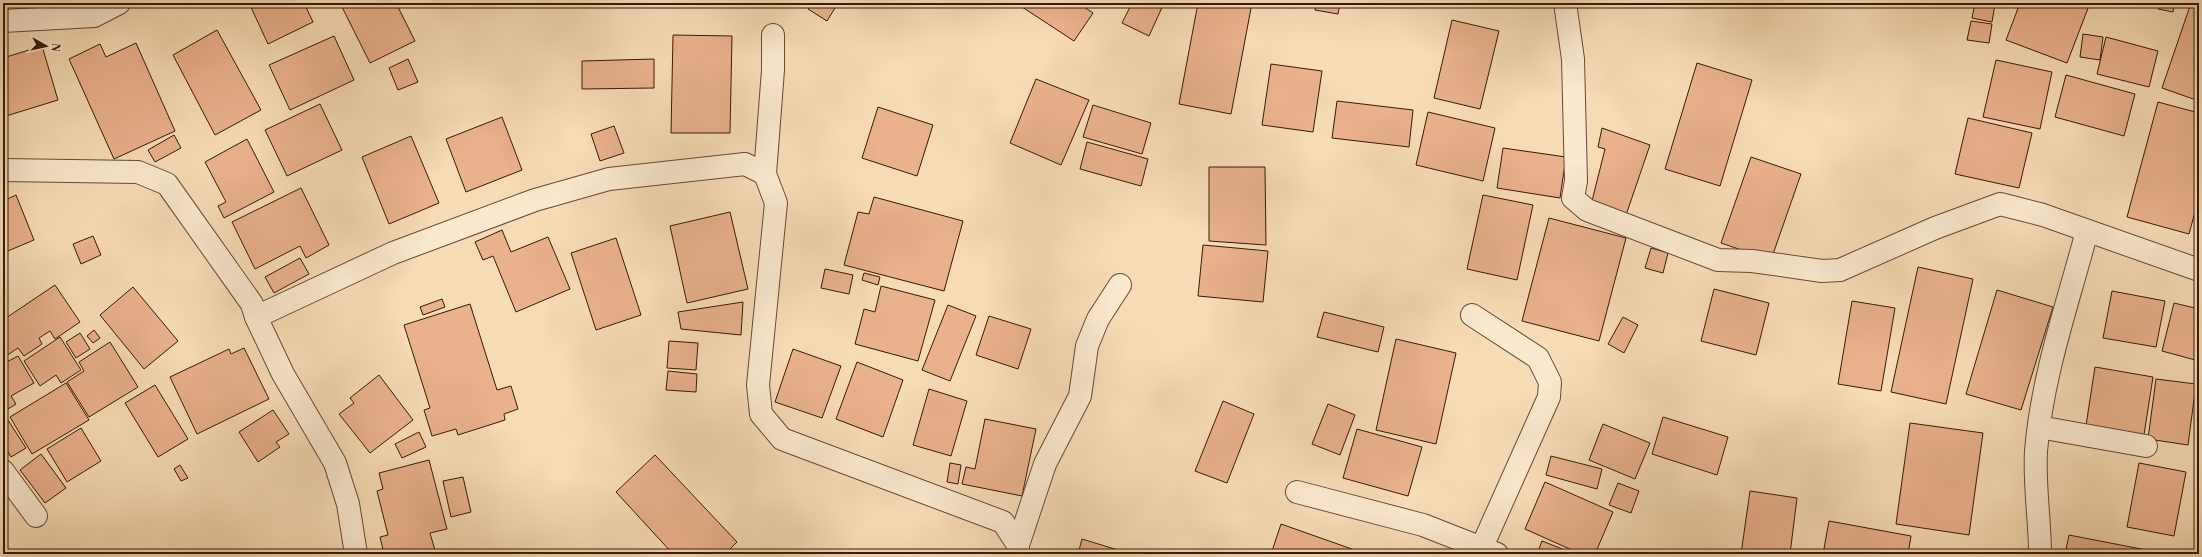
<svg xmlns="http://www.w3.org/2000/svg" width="2202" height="557" font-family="'Libre Bodoni',serif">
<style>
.building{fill:#e9b18c;stroke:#361a08}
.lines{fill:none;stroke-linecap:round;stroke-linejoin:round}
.minor-casing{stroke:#664a33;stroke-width:24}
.minor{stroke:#fae8cf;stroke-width:22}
</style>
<rect width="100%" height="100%" fill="#f7dbb5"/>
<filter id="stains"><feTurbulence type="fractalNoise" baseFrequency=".005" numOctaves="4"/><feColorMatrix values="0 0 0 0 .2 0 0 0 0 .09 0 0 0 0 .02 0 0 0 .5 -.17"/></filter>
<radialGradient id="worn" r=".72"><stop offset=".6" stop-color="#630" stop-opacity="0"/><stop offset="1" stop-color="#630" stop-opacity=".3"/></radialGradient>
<g class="building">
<polygon points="249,3 304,3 313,22 268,44"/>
<polygon points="340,3 396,3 415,41 370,63"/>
<polygon points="812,3 838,3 827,21 808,9"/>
<polygon points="1016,3 1078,3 1093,13 1074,41"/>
<polygon points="1132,3 1164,3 1149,36 1122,23"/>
<polygon points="1198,3 1252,3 1231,114 1179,104"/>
<polygon points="1271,3 1295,3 1294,8"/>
<polygon points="1316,3 1340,3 1338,14 1315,10"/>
<polygon points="1975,3 1995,4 1992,22 1972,18"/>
<polygon points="2020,3 2090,3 2067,63 2006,40"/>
<polygon points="2159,3 2174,3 2173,12 2158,9"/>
<polygon points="2191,3 2199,3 2199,101 2162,88"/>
<polygon points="1452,20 1499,31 1480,109 1434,98"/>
<polygon points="1971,21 1992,24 1989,43 1967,40"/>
<polygon points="217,30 261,110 215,135 173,55"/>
<polygon points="2083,34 2103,37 2100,60 2080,57"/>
<polygon points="673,35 732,36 730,133 671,133"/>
<polygon points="334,36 354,80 290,110 269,65"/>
<polygon points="2106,37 2158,51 2149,87 2097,74"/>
<polygon points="136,43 175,131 114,159 69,59 100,44 106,57"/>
<polygon points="42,46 58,100 6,116 3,107 3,58"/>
<polygon points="408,59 418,82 398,90 389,68"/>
<polygon points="654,59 654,88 582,89 582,61"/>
<polygon points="1996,60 2052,72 2040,129 1983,117"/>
<polygon points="1697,63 1752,80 1720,186 1665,169"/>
<polygon points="1271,64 1322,71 1313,132 1262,125"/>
<polygon points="2066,75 2135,94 2124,136 2055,117"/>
<polygon points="1036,79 1089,100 1061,165 1010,143"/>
<polygon points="1337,101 1413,110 1409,147 1332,138"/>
<polygon points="2158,102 2199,113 2199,197 2189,234 2127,217"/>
<polygon points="320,104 342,150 287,176 265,130"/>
<polygon points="1093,105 1151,123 1142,154 1083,137"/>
<polygon points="878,107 933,125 917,176 862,158"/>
<polygon points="1428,112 1495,128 1483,181 1416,165"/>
<polygon points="502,117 522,170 466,192 446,139"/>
<polygon points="1968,118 2032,133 2019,188 1955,174"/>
<polygon points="614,126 624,153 600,161 591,134"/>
<polygon points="1602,128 1650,145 1625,218 1591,205 1605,149 1598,147"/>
<polygon points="174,135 181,148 155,162 148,150"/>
<polygon points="411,136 439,203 389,224 362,157"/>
<polygon points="247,139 274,192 224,218 218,206 226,202 205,162"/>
<polygon points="1087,142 1148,159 1141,186 1080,169"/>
<polygon points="1503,148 1566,157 1560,198 1497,188"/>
<polygon points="1751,157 1801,174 1771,260 1721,243"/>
<polygon points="1209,167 1265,167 1266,245 1209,241"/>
<polygon points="301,188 329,245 306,258 300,246 255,269 232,222"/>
<polygon points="16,195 34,240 3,253 3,201"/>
<polygon points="1483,195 1533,205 1517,280 1467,269"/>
<polygon points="874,197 963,221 944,291 844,265 858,212 869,214"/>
<polygon points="730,212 748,289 687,303 670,226"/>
<polygon points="1549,218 1626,238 1599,341 1522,321"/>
<polygon points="502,230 511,252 548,237 570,289 516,312 493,256 483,260 475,242"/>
<polygon points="93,236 101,255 81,264 73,244"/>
<polygon points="616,238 641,315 596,330 571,253"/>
<polygon points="1203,245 1268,251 1263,302 1198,296"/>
<polygon points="1651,248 1668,253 1663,273 1645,268"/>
<polygon points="300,258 309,274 274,293 265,277"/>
<polygon points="1918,267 1973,279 1946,404 1891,392"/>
<polygon points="825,269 853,275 849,294 821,288"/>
<polygon points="864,273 880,277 878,285 862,280"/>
<polygon points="55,285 80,322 55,339 50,331 39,338 42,344 24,356 18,348 3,358 3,320"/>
<polygon points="881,286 935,300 918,361 855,344 864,309 875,312"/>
<polygon points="133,287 178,341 144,369 100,315"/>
<polygon points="1714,289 1769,303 1756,355 1701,341"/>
<polygon points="1997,290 2053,307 2021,410 1966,394"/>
<polygon points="2112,291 2165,301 2156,347 2103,338"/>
<polygon points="442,299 445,307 423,315 420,307"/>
<polygon points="1852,301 1895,308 1881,391 1838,384"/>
<polygon points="743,302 741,335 681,329 678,312"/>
<polygon points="2174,303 2199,309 2199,361 2162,351"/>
<polygon points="470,304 497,390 511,386 518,409 504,414 505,420 458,435 456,429 432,436 424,410 430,408 404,325"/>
<polygon points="948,305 976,316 950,381 922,370"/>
<polygon points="1324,312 1384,327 1378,352 1317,337"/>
<polygon points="989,316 1031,329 1018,369 976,355"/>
<polygon points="1623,317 1638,325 1624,353 1608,344"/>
<polygon points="94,330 100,338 93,343 87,336"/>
<polygon points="80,333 90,349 76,358 66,342"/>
<polygon points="60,337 81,370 61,383 56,375 40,386 24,361"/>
<polygon points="1396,339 1456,353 1436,444 1376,430"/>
<polygon points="669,341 698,343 696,370 667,368"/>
<polygon points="110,342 138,387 89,417 67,382 84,371 79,362"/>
<polygon points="244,348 269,399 197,434 170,377 229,349 231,354"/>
<polygon points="793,349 841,366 822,418 775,402"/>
<polygon points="18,356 34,383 11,396 16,404 3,412 3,364"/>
<polygon points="857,362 903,380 883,437 836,419"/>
<polygon points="2095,367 2153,377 2143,441 2085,432"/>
<polygon points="668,371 697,374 696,392 666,390"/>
<polygon points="379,375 413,420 370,453 339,414 354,403 350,398"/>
<polygon points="2156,379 2196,384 2188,445 2148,439"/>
<polygon points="66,383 89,420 32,454 10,417"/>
<polygon points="155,385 188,439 158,457 125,403"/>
<polygon points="929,389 967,401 951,456 913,445"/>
<polygon points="1223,401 1254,414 1227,483 1195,471"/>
<polygon points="1328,404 1355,415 1340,455 1312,444"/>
<polygon points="273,410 289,434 276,442 280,447 258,462 239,432"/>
<polygon points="4,414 26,448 11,457 3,444 7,439 3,433"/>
<polygon points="1663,417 1728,437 1717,475 1652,454"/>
<polygon points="985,419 1036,429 1022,496 962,484 966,467 975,469"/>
<polygon points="1910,423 1983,433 1969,535 1896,524"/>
<polygon points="1603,424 1650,443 1635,479 1589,460"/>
<polygon points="81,428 101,461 67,482 47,449"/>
<polygon points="1357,429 1422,447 1408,496 1343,478"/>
<polygon points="419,432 426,447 402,458 395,444"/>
<polygon points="2199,433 2199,450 2197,449"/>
<polygon points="41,454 66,488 45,503 20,470"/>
<polygon points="655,455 737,542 725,554 673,554 616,492"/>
<polygon points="1551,456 1602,469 1597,489 1546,475"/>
<polygon points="429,460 447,529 430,533 436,554 384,554 380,537 388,535 377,491 383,489 379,473"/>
<polygon points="950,463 961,465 958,484 947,482"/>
<polygon points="2139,463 2186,472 2174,536 2127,527"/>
<polygon points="180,465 188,478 181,481 174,469"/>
<polygon points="463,477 471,512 451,517 443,481"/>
<polygon points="1545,482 1613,512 1595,554 1581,554 1525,529"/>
<polygon points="2199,482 2199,505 2195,504"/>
<polygon points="1618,483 1639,491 1631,513 1609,505"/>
<polygon points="1750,491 1797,498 1790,554 1741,554"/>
<polygon points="1829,521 1911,536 1908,554 1823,554"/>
<polygon points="1281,524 1366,554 1271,554"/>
<polygon points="2069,535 2167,554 2065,554"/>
<polygon points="1082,539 1131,554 1078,554"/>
<polygon points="1542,541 1570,552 1569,554 1537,554"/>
<polygon points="749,549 753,554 744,554"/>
</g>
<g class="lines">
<defs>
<g id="minor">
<polyline points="1565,3 1573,59 1576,181 1573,198 1587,210 1718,260 1752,261 1822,271 1840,270 1935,228 2000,204 2043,215 2199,270"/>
<polyline points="3,21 94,16 119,3"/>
<polyline points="773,35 773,70 765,174 776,203 758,385 761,414 782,439 1003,522 1018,545"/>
<polyline points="3,170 138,172 167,184 252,304 256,317 283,374 335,463 348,504 356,554"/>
<polyline points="1472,315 1538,358 1550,382 1549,397 1481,549"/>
<polyline points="256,317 393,253 535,200 609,179 745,164 765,174"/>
<polyline points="2039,427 2146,446"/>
<polyline points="3,471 36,516"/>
<polyline points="1297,492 1423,525 1497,554"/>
<polyline points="1018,554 1018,545 1045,464 1080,396 1087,346 1098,319 1120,285"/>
<path d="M 2040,554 C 2040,520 2034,485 2036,451 C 2042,376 2068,303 2087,231"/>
</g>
</defs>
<use href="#minor" class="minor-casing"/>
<use href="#minor" class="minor"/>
</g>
<rect width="2202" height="557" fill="none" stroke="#f7dbb5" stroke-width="16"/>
<rect x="4" y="4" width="2194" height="549" fill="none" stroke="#361a08" stroke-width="2"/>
<rect x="8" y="8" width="2186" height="541" fill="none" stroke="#361a08"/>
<g transform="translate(46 46) rotate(98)" stroke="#fae8cf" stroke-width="3" paint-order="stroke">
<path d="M0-3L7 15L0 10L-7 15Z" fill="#361a08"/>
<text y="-6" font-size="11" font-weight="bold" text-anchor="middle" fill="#361a08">N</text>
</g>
<rect width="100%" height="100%" filter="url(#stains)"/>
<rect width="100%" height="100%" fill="url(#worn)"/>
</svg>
